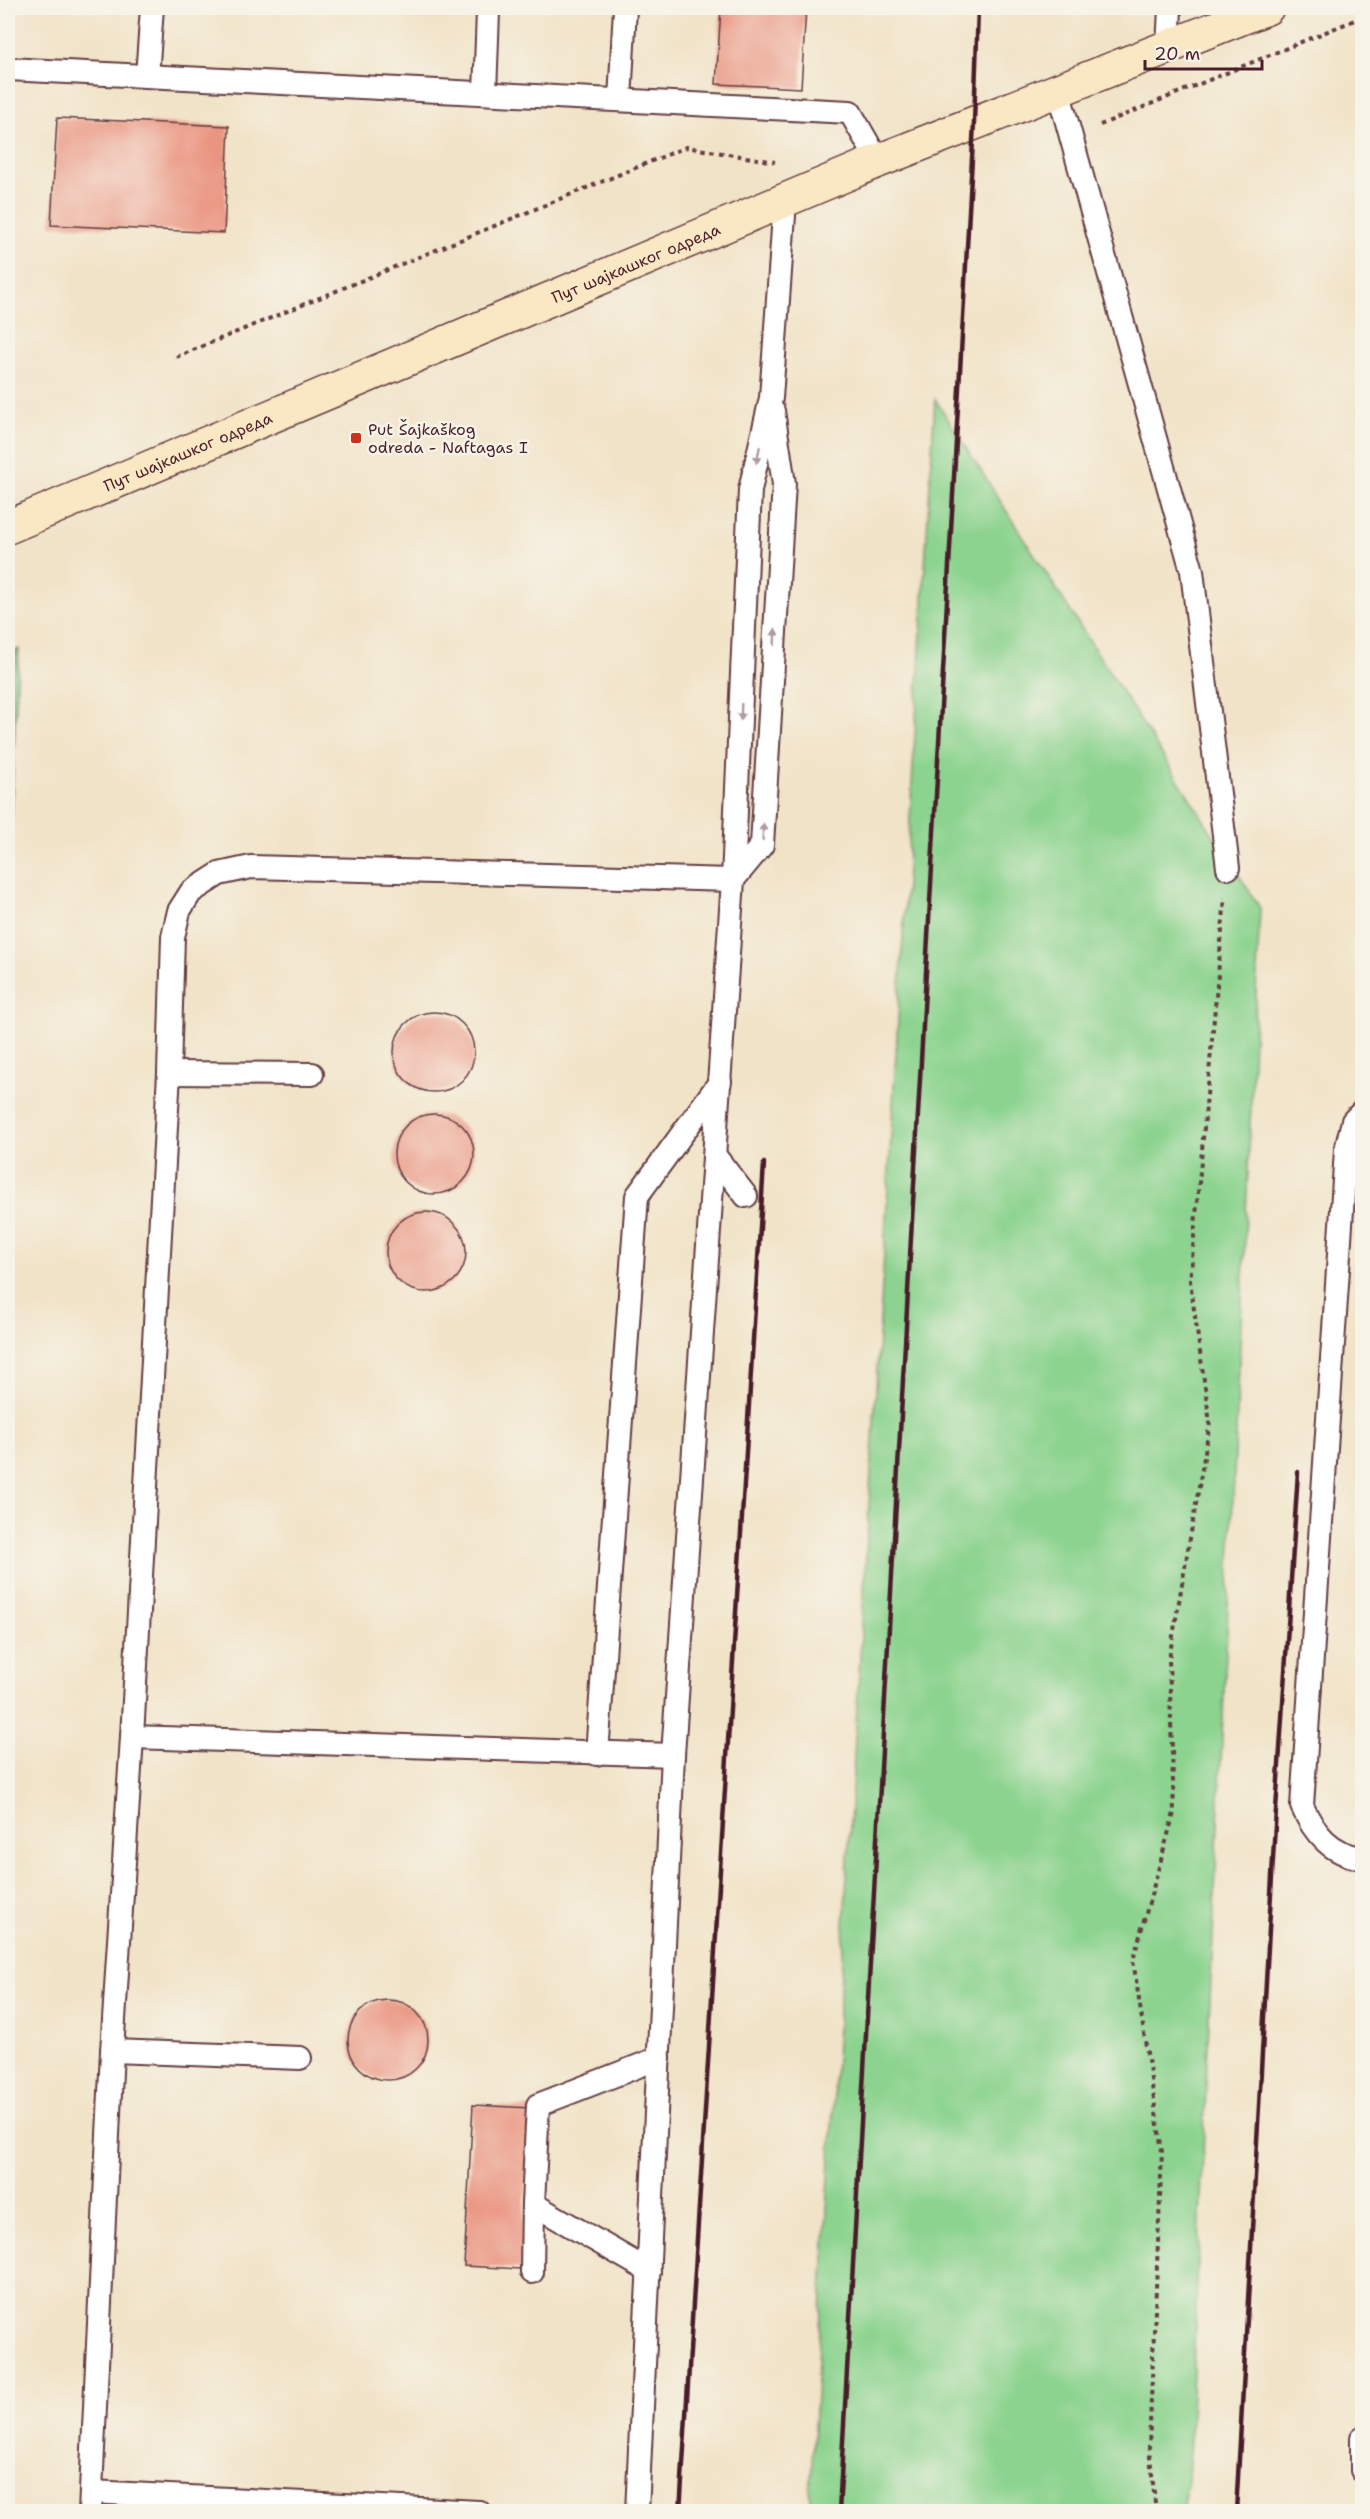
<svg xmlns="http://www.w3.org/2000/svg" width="1370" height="2519" font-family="'Shantell Sans',sans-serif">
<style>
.green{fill:#8bd38e;stroke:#6a795c;stroke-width:1.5}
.forest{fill:#70b579;stroke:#5d6a52;stroke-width:1.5}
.building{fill:#ea9581}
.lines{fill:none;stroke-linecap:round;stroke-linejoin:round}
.lane-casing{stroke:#633c42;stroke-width:26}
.secondary-casing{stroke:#633c42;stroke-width:36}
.path{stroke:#633c42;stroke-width:4;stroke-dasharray:4.5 4.5;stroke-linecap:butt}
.lane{stroke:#fff;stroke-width:22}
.secondary{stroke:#fae7c3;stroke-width:33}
.rail{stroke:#4a1f2b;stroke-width:4.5}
.oneway{fill:#ae9aa0}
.poi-dot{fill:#c8321e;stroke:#f7f3e8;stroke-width:2}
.labels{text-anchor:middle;stroke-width:5;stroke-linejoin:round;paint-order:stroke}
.street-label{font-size:16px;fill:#4a1f2b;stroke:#f7f3e8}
.poi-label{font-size:16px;fill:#4a1f2b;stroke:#f7f3e8;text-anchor:start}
</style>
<rect width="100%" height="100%" fill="#f7f3e8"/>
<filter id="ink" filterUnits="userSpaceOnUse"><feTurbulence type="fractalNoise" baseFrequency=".0167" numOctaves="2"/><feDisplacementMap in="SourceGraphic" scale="12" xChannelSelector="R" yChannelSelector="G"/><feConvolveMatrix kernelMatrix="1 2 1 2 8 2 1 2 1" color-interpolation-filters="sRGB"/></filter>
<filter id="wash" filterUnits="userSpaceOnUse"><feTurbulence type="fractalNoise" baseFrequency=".008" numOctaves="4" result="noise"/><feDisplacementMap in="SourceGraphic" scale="24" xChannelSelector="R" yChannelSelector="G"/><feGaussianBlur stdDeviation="1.35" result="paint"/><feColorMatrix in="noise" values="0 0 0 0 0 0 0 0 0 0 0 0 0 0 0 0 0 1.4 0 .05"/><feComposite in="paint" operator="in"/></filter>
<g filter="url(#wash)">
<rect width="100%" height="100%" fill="#f1e3c7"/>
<polygon class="green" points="935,399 1260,908 1188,2480 1182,2511 809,2512"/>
<polygon class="forest" points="19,649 8,869 8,654"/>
<g id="blocks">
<g class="building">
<polygon points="721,8 806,8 801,88 716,84"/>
<polygon points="57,118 229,126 224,233 51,225"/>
<circle cx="434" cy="1052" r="40"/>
<circle cx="434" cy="1154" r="40"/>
<circle cx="426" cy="1252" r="40"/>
<circle cx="388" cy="2040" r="40"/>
<polygon points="473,2105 531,2108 521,2269 464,2266"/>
</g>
</g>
</g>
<g filter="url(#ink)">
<use href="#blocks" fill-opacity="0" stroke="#633c42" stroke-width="1.5"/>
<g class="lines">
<defs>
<g id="lane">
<polyline points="1168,48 1170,8"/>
<polyline points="8,69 850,112 878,161"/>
<polyline points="147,76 152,8"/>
<polyline points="1058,90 1192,571 1228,868"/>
<polyline points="485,93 488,12"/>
<polyline points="620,100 625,8"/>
<polyline points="733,880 762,845 784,484 773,411"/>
<polyline points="169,1073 312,1074"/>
<path d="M 1362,1112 L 1353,1121 L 1346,1150 L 1302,1806 C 1314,1833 1331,1854 1362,1858"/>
<polyline points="715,1156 746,1196"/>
<polyline points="132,1737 673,1755"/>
<polyline points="597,1754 637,1196 720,1082"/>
<polyline points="112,2051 300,2058"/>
<polyline points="649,2271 533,2204 538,2105 659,2058"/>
<polyline points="532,2272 533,2204"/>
<polyline points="1362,2438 1362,2470"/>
<polyline points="91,2492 479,2512"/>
<polyline points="90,2512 112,2051 132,1737 169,1073 173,937 179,911 191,892 219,874 251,867 733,880"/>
<polyline points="637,2512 673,1755 733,880 750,490 771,398 785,201"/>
</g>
<g id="secondary">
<path id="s1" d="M 8,527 L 878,161 L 1267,8"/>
</g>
</defs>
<use href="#lane" class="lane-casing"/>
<use href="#secondary" class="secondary-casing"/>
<g class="path">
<polyline points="1100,125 1362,17"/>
<polyline points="176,357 686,147 775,162"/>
<polyline points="1156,2512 1149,2446 1162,2152 1133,1960 1174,1813 1169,1659 1210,1423 1190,1281 1225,898"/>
</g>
<use href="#lane" class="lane"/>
<use href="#secondary" class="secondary"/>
<g class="rail">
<polyline points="680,2512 764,1163"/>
<polyline points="839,2512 974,123 978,8"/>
<polyline points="1236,2512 1274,1841 1298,1472"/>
</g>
</g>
<defs><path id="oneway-solid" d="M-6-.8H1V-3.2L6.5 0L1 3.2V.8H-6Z" transform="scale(1.5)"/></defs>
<g class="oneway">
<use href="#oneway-solid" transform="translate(758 455) rotate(102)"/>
<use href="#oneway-solid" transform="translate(775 637) rotate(-87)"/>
<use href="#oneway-solid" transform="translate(741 712) rotate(92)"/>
<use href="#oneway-solid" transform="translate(763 832) rotate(-87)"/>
</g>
</g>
<rect class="poi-dot" x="350" y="432" width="12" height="12" rx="3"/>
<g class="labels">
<g class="street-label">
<text dy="6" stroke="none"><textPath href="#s1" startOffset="681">Пут шајкашког одреда</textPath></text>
<text dy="6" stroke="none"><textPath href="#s1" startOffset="195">Пут шајкашког одреда</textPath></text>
</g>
<g class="poi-label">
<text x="368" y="435">Put Šajkaškog<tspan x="368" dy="18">odreda - Naftagas I</tspan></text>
</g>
</g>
<rect width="1370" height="2519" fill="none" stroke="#f7f3e8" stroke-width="30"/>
<path d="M1145 60v9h117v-9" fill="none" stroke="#4a1f2b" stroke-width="3"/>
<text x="1154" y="60" font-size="18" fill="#4a1f2b" stroke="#f7f3e8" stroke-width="4.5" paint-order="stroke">20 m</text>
</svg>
